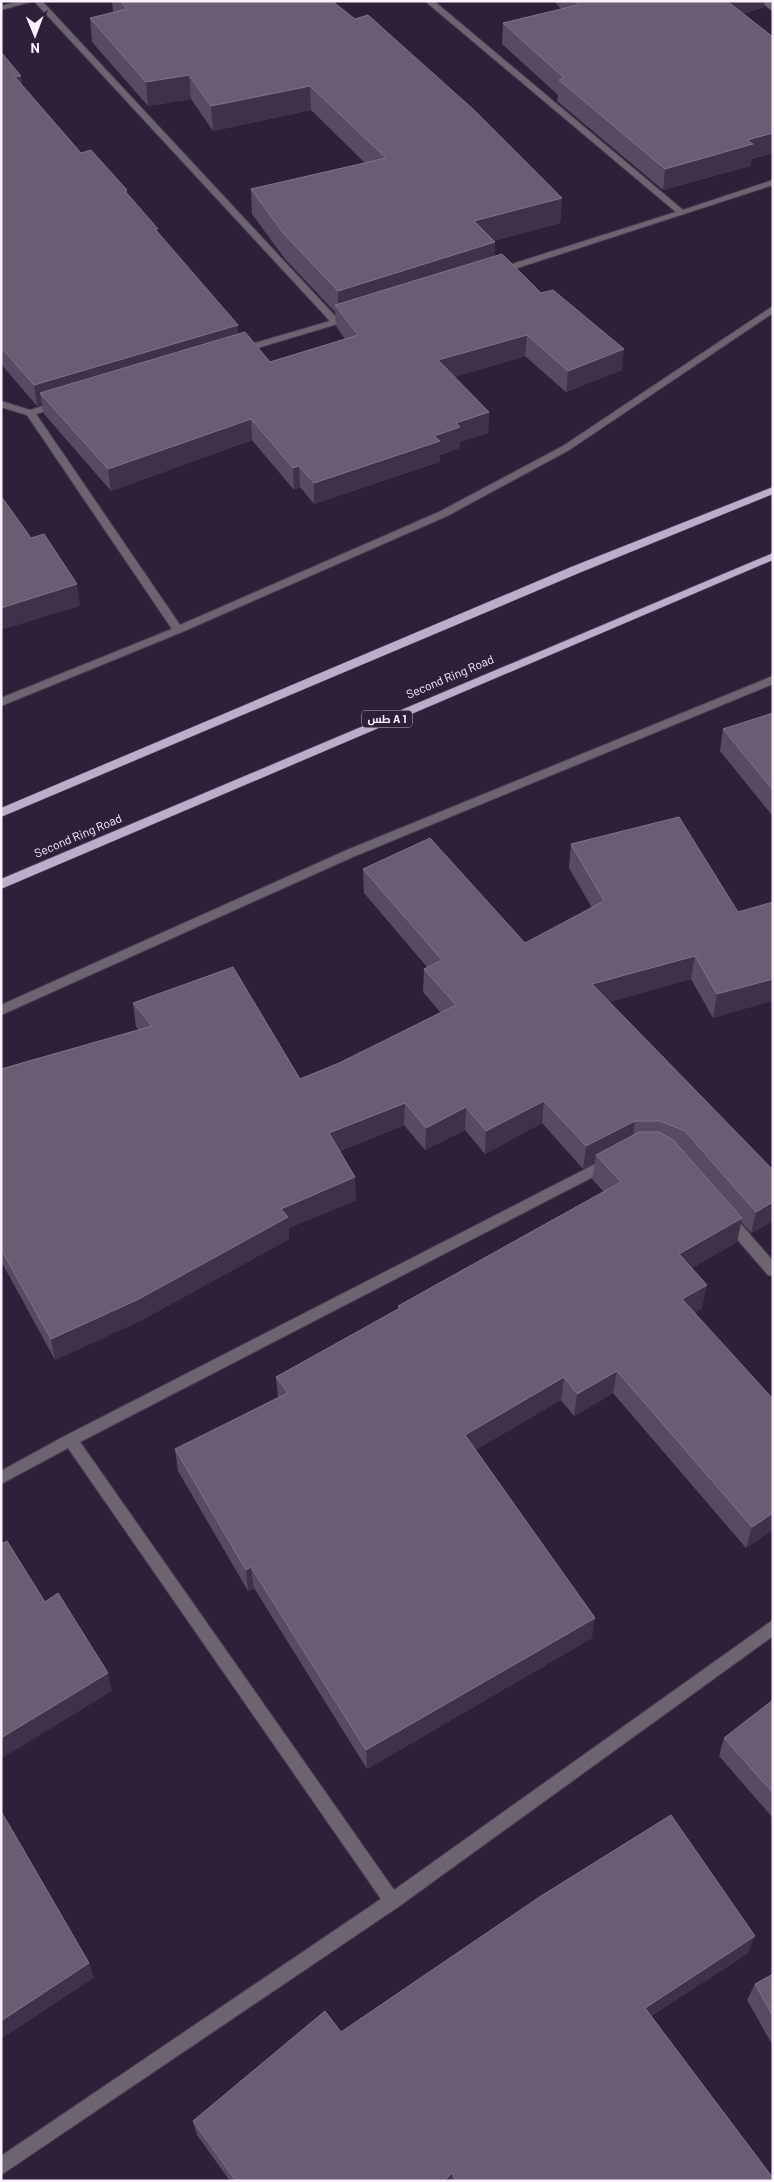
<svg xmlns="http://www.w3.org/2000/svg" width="774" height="2182" font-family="Barlow,Cairo,sans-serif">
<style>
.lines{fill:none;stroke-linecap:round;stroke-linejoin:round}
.minor-casing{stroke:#4b3d55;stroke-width:2}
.trunk-casing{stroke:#4b3d55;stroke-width:1}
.minor{fill:#6c6471;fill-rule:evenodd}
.trunk{fill:#beadca;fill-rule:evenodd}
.wall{fill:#584a63}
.shaded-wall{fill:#40314b}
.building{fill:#695c73;stroke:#807389}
.labels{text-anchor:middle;stroke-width:5;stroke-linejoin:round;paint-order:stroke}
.shield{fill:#2f2039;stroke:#bcb2c3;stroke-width:1}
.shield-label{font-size:11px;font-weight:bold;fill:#f9f1fe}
.street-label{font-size:12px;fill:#f9f1fe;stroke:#2f2039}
</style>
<rect width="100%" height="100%" fill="#2f2039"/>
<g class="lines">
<defs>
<g id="minor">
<polygon points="20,1 42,1 337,318 351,314 356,317 354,319 244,352 238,352 238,348 330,321 34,1 1,10 1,6"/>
<polygon points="425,1 434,1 683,210 773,180 773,185 502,273 496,273 496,269 676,212"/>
<polygon points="759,1 768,1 773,5 773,11"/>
<polygon points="773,306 773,313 569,450 447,516 182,632 1,706 1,698 172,629 27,415 1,407 1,401 30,410 59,401 62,402 62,406 36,414 180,625 439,512 563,446"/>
<polygon points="773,676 773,684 355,856 1,1015 1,1005 347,850"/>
<polygon points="609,1157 614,1158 615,1162 614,1166 80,1442 394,1890 773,1620 773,1636 398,1907 1,2175 1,2156 381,1899 68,1448 1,1484 1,1471 65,1436"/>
<polygon points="729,1215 734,1216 773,1261 773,1276 768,1275 724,1224 722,1220 724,1216"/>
</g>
<g id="trunk">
<polygon points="773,487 773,494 579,573 1,817 1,808 571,567"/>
<polygon points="773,553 773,560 1,889 1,879"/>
</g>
</defs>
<use href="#minor" class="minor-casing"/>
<use href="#trunk" class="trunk-casing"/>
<use href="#minor" class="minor"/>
<use href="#trunk" class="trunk"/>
</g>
<g class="wall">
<polygon points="112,1 332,1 562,198 560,223 493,241 495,242 494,257 541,293 622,370 566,392 525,356 454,377 489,412 488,433 460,442 459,448 440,455 439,462 314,504 300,487 294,490 252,440 111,491 44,414 42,404 37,406 1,364 1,52 21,76 22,85 81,153 127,190 127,194 239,334 270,362 345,339 336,326 335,312 285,259 252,214 251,189 365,163 311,110 213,131 191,99 148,106 92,42 90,18 113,12"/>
<polygon points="554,1 765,1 764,7 743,14 773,37 773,153 751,159 750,166 663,190 557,101 558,95 502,44 503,23 561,9"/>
<polygon points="773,713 773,814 771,814 720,751 723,729"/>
<polygon points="571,844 738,912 713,1018 691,979 609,1002 773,1170 773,1221 751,1233 741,1222 737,1242 692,1268 702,1308 695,1312 773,1530 746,1548 613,1393 574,1416 561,1400 475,1450 592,1638 367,1769 254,1588 248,1591 178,1471 175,1449 278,1397 276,1377 398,1309 398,1306 604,1192 592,1179 595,1163 583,1169 542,1123 485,1154 465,1130 425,1150 404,1125 340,1151 356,1200 289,1228 289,1239 142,1320 55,1360 1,1261 1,1069 139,1030 136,1027 133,1003 300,1079 339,1063 441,1013 423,992 424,969 427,967 364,893 363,869 525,943 592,908 569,868"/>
<polygon points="773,1700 773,1818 719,1756 724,1738"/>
<polygon points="748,1953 651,2016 773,2181 230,2181 197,2135 193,2121 341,2032"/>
<polygon points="773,1974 773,2046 747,2000 755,1984"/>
</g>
<g class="shaded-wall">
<polygon points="724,1 765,1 764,7 722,20"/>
<polygon points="189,75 191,99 148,106 146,82"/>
<polygon points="21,76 23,96 15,77"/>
<polygon points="310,86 311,110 213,131 211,106"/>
<polygon points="773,133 773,153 751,159 750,166 663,190 665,169 747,140"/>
<polygon points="562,198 560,223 473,246 474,221"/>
<polygon points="495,242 494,267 338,310 338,291"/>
<polygon points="238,325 239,346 40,393 42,404 37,406 34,385"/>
<polygon points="527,335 525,356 438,382 438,360"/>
<polygon points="624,349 622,370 566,392 568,371"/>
<polygon points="489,412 488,433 460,442 459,448 440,455 439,462 314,504 314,483 434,436 456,423"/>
<polygon points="251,419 252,440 111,491 108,469"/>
<polygon points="299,466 300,487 294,490 293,468"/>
<polygon points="77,584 80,606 1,630 1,608"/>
<polygon points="695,956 691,979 589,1008 592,984"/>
<polygon points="773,979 773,1001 713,1018 717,994"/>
<polygon points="544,1101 542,1123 485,1154 486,1131"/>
<polygon points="405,1103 404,1125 329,1155 329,1133"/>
<polygon points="466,1107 465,1130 425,1150 426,1128"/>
<polygon points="635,1121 632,1143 596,1155 595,1163 583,1169 586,1146"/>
<polygon points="355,1177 356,1200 289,1228 289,1239 142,1320 55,1360 51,1339 281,1209"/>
<polygon points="773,1202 773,1221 751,1233 756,1212"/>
<polygon points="742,1218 737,1242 675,1278 679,1254"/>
<polygon points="707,1285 702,1308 678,1322 682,1299"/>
<polygon points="617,1371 613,1393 574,1416 577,1394"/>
<polygon points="564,1377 561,1400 463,1457 465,1435"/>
<polygon points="773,1513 773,1530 746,1548 752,1527"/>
<polygon points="251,1567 254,1588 248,1591 246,1570"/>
<polygon points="595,1618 592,1638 367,1769 366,1750"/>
<polygon points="108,1673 112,1691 1,1759 1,1738"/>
<polygon points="755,1936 748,1953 640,2024 645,2008"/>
<polygon points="89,1963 94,1978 1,2039 1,2021"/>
<polygon points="452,2173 452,2181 444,2181"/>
</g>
<g class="building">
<polygon points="120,1 332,1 355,19 368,15 474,110 562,198 474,221 495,242 338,291 284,234 251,189 386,158 310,86 211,106 189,75 146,82 90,18 127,9"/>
<polygon points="575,1 727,1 773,37 773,133 747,140 753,144 665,169 559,80 564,78 503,23 578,5"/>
<polygon points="1,52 21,76 15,77 81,153 91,150 127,190 125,191 158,229 155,229 238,325 34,385 1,347"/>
<polygon points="502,254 541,293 553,290 624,349 568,371 527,335 438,360 489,412 456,423 460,427 434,436 440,441 314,483 299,466 293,468 251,419 108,469 40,393 245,332 270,362 358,335 335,305"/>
<polygon points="1,496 31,538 44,534 77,584 1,608"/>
<polygon points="773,713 773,790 723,729"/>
<polygon points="679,817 738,912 773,902 773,979 717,994 695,956 592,984 773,1170 773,1202 756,1212 685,1131 660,1121 635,1121 586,1146 544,1101 486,1131 466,1107 426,1128 405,1103 329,1133 355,1177 281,1209 288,1217 139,1299 51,1339 1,1249 1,1069 152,1026 133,1003 233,967 300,1079 339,1063 456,1005 424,969 442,960 363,869 430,838 525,943 604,901 571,844"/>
<polygon points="639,1132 659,1132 673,1140 742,1218 679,1254 707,1285 682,1299 773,1399 773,1513 752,1527 617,1371 577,1394 564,1377 465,1435 595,1618 366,1750 251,1567 246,1570 175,1449 288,1393 276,1377 400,1308 398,1306 621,1182 596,1155"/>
<polygon points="7,1541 45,1602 58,1593 108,1673 1,1738 1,1544"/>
<polygon points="773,1700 773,1793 724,1738"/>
<polygon points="1,1811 89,1963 1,2021"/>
<polygon points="671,1815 755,1936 645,2008 773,2178 773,2181 457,2181 452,2173 444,2181 236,2181 193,2121 325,2011 341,2032 541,1896"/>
<polygon points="773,1974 773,2016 755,1984"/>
</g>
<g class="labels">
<rect class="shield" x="362" y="710.5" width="50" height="17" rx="4"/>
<g class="shield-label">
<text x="387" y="723">طس A 1</text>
</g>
<g class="street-label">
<text transform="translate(450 677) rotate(-23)" y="4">Second Ring Road</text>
<text transform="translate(78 836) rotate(-23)" y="4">Second Ring Road</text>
</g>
</g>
<rect width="774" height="2182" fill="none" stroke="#f9f1fe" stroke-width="5"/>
<g transform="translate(35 35) rotate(179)" stroke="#2f2039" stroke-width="4" paint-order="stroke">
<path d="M0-4L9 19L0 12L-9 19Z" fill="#f9f1fe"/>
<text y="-8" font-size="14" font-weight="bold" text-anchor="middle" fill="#f9f1fe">N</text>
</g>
</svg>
